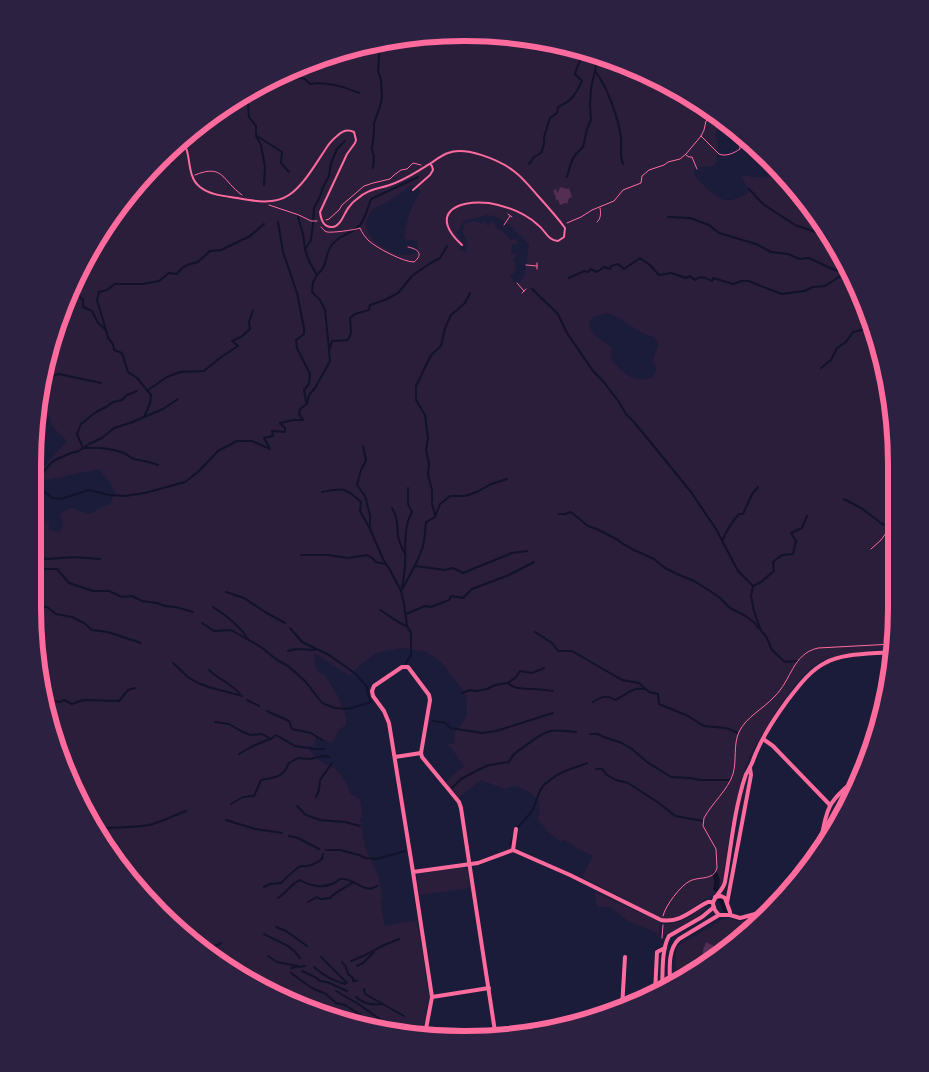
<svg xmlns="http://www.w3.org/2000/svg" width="929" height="1072" font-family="'Golos Text',sans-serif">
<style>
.green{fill:#2a1e3b;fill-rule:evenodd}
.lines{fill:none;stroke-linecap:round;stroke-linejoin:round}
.stream{stroke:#12122b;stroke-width:2}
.canal{stroke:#12122b;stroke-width:5.5}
.building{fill:#542f53}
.path{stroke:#ff6b9d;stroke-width:1}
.service{stroke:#ff6b9d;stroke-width:2}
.minor{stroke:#ff6b9d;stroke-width:4}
.rim{fill:none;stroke:#ff6b9d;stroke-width:6}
</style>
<rect width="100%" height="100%" fill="#1b1b3a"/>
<g class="green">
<path d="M 493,33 L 577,47 L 656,77 L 723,119 C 718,124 715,131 716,138 C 718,145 718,139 718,146 C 718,153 715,156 717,162 L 713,166 L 696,167 L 694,170 L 694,175 C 702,184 713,197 725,200 C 732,201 742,197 748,193 L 749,189 L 740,175 L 765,178 L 775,172 L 780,171 L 789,180 L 839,249 L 874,326 L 896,436 L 896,608 L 892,649 L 874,650 L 828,658 L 816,665 L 803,676 L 791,690 L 781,704 L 751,753 L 742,776 L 730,830 L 722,884 L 715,893 L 680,916 C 673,919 666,919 658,917 L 582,877 L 593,856 L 578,849 L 564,839 L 561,842 L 547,831 L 537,818 L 540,812 L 539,801 C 529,791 518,782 504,789 L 481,780 L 458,798 L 445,782 L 464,766 L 448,744 L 454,744 L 455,733 L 467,716 L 467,699 L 462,689 L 442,663 L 427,652 L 402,648 L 376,653 L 358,667 L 350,676 L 314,653 L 316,670 L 325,675 L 338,696 L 346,717 L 346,725 L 339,730 L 332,743 L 316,736 L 314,746 L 307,746 L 314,756 L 323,763 L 334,768 L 341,775 L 347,785 L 350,793 L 360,799 L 363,817 L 360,818 L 365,847 L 379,877 L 382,899 L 380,900 L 385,926 L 417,920 L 423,956 L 429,997 L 422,1034 L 381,1031 L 299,1007 L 202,950 L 140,892 L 77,799 L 47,719 L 33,608 L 33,587 L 44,576 L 33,571 L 34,542 L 37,541 L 38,527 L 34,527 L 34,519 L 49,521 L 49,530 L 60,533 L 63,522 L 59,514 L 71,508 L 90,514 L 106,505 L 110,505 L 115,493 L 110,483 L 99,469 L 47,480 L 37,476 L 38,473 L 67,441 L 52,426 L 50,417 L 45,413 L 36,415 L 36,408 L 77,273 L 122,201 L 180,140 L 249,90 L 326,55 L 408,36 ZM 412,185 L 421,191 C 411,205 406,222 404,239 L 417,241 L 418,253 C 412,254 404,256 398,254 C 381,249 357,233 370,213 C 374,207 380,206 386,203 C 395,197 404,191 412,185 ZM 487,215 C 506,217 516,233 529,244 L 525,275 L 521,281 L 516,284 L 510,276 L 514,273 L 516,266 L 513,259 L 515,258 L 516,255 L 511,253 L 512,244 L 517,244 L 518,242 L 515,239 L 510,240 C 506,233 502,230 495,227 L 495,224 L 493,222 L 490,222 L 489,225 L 486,225 L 484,222 L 482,222 L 481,224 C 476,220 470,220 465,224 C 458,236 471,238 466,250 L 468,253 L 463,251 L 459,248 L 463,243 L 456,232 C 462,228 460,224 466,220 ZM 608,313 L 617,317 L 644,334 L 654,337 L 657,341 L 658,346 L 652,362 L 657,368 L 653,377 C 633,385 625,373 611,360 L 612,348 C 603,340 589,334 589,322 L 594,317 Z"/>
<polygon points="464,867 468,869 470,888 419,895 417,876 419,873"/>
<polygon points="595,892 660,922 659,934 628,921 610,907 597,907"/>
<path d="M 707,905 C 697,919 681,932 664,935 L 664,924 C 682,925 693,913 707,905 Z"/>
<path d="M 770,912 L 681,981 L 673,984 L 673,978 L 675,975 L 676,951 L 677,948 L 681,944 L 723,919 C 730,917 736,922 742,921 Z"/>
</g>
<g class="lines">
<g class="stream">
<path d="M 600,56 L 597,61 L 595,71 C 607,86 618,117 621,137 C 622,146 619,154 623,164"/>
<polyline points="629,74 631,68"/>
<path d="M 283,75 L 305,79 L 310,84 C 327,81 344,87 359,93"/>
<polyline points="244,94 246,96 248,103 249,117 256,126 256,136 261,145 265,167 264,185"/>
<polyline points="257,136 282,152 281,163 289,172"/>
<polyline points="157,163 172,163"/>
<path d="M 529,164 L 534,157 L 541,153 L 544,144 L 544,137 L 550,118 L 557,113 L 558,107 C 573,100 575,95 582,81 L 575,74 C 577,65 582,59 584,50"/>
<polyline points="373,168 374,157 372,149 374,131 374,123 379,109 382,98 381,80 378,71 380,43"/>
<polyline points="567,177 571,163 575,155 583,147 587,129 591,120 590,106 591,88 595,71"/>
<polyline points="749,189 763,204 795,225 827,236 832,239"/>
<polyline points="298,217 303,234 305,249 309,261 317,275 313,282 312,292 320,300 325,310 329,349"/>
<polyline points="668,217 690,218 709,225 719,233 756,244 771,252 788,254 800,259 809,258 830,268 839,271 849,272"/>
<polyline points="278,222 283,252 297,293 304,328 304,334 296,340 297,348 310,374 309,384 304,390 306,402"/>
<polyline points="306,248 311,240 313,224 314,208 319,199 323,187 329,176 331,163 337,149 345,141"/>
<path d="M 317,275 C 329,264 324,256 331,246 C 338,235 352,234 360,225 C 364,221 369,205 371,199 L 418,177"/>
<path d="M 569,278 L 584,271 L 588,272 L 591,269 L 597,272 L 604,267 L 610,269 L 611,266 L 618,264 L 624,269 L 640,258 L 650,265 L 659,275 L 671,273 L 686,278 L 690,276 L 695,280 C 701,275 705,278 712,281 L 713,278 L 733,284 L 742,281 L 749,281 L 758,285 L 782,294 L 804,291 L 813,287 L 825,286 L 842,275 L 850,273"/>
<polyline points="73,287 74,291 83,300 83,307 92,311 98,323 106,330 108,338 113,344 114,350 122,353 128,372 137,378 151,395 150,403 145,415"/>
<polyline points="532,289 558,314 567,333 593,371 603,381 619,402 626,414 634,422 691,492 716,529 738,571 753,586 751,596 754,611 761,631 766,636 772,650 785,662 797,661"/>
<polyline points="106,330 97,300 99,292 107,290 115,284 143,284 159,281 169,273 177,274 181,269 187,265 198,262 210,251 221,250 250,236 264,224"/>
<polyline points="821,368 831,360 837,348 846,342 853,332 865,329 873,324"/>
<polyline points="45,378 59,374 101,383"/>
<polyline points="148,390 167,377 180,372 204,371 221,357 238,346 232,341 241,337 250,329 249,322 253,310"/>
<path d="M 137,391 L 127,395 L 122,400 L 113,402 L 106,407 L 96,412 L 81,424 L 77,434 L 83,448 C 98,447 110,448 124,453 C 127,454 130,458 134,459 C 143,461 149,461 158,465"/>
<polyline points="363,446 366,460 361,470 357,485 365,496 370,515 370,529 383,559 390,570 401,591"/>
<polyline points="35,482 44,491 52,498 61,499 89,490 109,495 125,496 145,493 185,482 199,471 218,451 237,441 252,441 270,449 264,438 273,436 272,431 285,432 285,428 280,423 293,420 303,420 299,414 300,409 307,404 309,395 315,388 330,361 329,351 332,341 348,340 351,333 350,318 355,314 369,310 370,305 387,299 398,293 412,276 429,264 440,258 447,246"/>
<polyline points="35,482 51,463 55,460 71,453 79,451 89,444 102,438 114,428 130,423 163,409 178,399"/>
<path d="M 322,492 C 343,488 345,487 361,502 L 360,511 L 370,529"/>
<polyline points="844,499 861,508 881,523 896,531"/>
<path d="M 392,508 C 398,518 397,526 398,536 C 399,542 402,548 404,552"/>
<polyline points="559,514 565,514 571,512 588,526 597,529 618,540 623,544 634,550 654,559 665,568 675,573 694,581 710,591 720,598 730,608 744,615 755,623 758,628"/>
<polyline points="435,515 432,504 432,490 428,475 429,464 426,450 428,438 425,415 416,400 416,386 431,355 441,346 445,328 451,315 465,303 470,293"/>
<path d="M 722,541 C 727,529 731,523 739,514 L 743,514 L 752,494 L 758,487"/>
<polyline points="301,555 328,555 348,558 367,555 372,558 376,562 385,564"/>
<polyline points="33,556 47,559 74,557 100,559"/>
<polyline points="888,563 896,569"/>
<polyline points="33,566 44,569 57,569 69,583 93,591 109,591 122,597 132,596 142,601 157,603 165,606 176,607 193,612"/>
<polyline points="415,566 445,570 453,568 463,573 512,553 527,551"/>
<polyline points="753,586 761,582 774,571 773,562 782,555 793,554 796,541 791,533 802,528 807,516"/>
<path d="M 402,589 C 403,581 405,572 405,564 C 406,546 403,528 412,512 L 408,504 L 408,488"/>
<polyline points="226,592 244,598 265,612 285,623"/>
<polyline points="33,606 47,607 56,614 72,617 84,623 92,630 108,632 141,643"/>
<path d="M 213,607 C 226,615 239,625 248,639"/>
<path d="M 380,610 C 389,615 397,623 407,626"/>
<polyline points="406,614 425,606 431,607 449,600 451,596 463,598 472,589 509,575 534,562"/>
<polyline points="202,623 214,631 231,630 261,647 277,660 288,666 305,681 322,703 335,708 348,709 371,702 368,694 367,687 356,674 329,655 302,642 290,628"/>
<polyline points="535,632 552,643 558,651 572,651 622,680 639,683 649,692 658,694 659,704 688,716 704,726 726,728 738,733"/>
<polyline points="288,651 297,649 315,650"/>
<path d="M 173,663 C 178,667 183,673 188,677 C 203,688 224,690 242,696"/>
<path d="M 406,663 L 411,655 L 411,633 L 407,626 L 404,604 L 401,591 C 409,577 418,562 423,546 C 425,538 425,530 426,522 L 435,517 L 440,504 L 450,496 L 465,496 L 477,492 L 491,484 L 507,479"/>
<path d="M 209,670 C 218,679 232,684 240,694"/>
<polyline points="508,683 516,677 520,671 532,673 544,668"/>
<path d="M 462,693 L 470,690 L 477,691 L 487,689 L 495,685 L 508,683 C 515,690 523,688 532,689 C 539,689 546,690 553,691"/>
<polyline points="45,699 59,702 64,700 72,704 83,700 119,701 128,690 135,688"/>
<polyline points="247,700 259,706"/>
<path d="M 593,702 C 601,697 607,694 615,700 C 627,695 630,687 645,689"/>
<polyline points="267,711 289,721 292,729 311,733 322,740"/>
<polyline points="433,721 446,723 450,728 482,733 496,731 553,713"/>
<polyline points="215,722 229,724 241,731 250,735 262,734 271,739 276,735 295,746 314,749 324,749"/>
<polyline points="590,734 598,734 604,737 622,743 632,749 647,762 671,777 690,778 700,780 730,780"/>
<polyline points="239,754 253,746 270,739"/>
<polyline points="596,769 602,769 607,775 616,780 628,783 659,803 675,816 703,821"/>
<path d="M 452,788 L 461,779 L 478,770 L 489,765 L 509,762 C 514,752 517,752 525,746 C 546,730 549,728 576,732"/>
<polyline points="316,797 319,790 320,780 332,763"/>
<path d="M 231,804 L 243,797 L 254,796 L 261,780 C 275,777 282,779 289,763 L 298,758 L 310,759 L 323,756 L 329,757"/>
<polyline points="297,806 306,815 320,820 345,822 360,826"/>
<polyline points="226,820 255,829 282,833"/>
<path d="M 97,829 C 115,827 132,828 149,825 C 159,823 175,815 186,811"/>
<path d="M 516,830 C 521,822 529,817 533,809 C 537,801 538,790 545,784 C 551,779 561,772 568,770 C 575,767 581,766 587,763"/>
<polyline points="289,836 298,838 319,849"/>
<polyline points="510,845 513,837"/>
<polyline points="326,850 340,850 359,855 365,858 377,859 405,851"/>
<path d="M 264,887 L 270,884 L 281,883 C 284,880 296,869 299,867 C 305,865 301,867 307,866 C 313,865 318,862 322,859 L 323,854"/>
<path d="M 278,898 C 287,892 291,884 300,880 C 310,886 323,889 334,883 C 338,881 339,878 344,879 C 352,880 359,886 366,888 L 370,889 L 377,886"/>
<path d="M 308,902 L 317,897 L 320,899 L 330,898 C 336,891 346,888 353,882"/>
<polyline points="170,921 173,917"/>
<polyline points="276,927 286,931 307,946"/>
<path d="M 264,934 C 278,942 291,944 300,958"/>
<polyline points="205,952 206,951 213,950 215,946 221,943"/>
<polyline points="268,956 277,962 298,966"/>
<polyline points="321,957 347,983"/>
<path d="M 351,961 C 363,957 373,951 384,945 C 389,943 394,941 399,939"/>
<polyline points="342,962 346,967 348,974 353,978 353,981 357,981"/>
<polyline points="357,966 363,963 374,952"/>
<path d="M 314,967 C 323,975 333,981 345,984"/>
<polyline points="291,968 305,966"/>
<polyline points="302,971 315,977 320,981 327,982 347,991"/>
<polyline points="291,973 312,988 326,994 336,1003 345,1005 387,1032"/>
<polyline points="364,989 365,994 404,1016"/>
<polyline points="336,991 360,1005 398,1032"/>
<path d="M 356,997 C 364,1004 371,1005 381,1004"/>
</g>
<g class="canal">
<polyline points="715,874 717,880 716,889"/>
<polyline points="721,899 726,911"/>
</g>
</g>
<g class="building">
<polygon points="560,187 567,189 569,188 572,197 569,198 567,204 565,203 560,205 558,200 555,199 556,197 553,191 556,189 558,193"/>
<polygon points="706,942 722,950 706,962 703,957 703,950"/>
</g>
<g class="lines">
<g class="path">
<path d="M 701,136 L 719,154 C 726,157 734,153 740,149 L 740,142 L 746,139"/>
<polyline points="686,155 689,157 692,157 697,169"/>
<path d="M 195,175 C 224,163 222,181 242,195"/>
<polyline points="269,205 299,215 311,221 317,221"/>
<polyline points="508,214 512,217"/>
<polyline points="326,220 329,219 339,210 342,205 364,186 373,183 390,179 394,175 401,170 407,169 413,163 421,165"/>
<path d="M 597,222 C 601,219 601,213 600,208"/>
<polyline points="567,223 581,217 592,210 614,201 623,190 641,183 642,176 649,170 664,165 668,162 680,159 686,154 701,136 704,130 706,121 711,116 712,112"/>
<polyline points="504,225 510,216"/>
<path d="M 321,227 C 323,229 324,231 327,232 C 331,233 355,230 360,228 C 362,233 365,237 369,241 C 377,248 403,262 414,262 C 424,254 418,249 408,247"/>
<polyline points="526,265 537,266"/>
<polyline points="537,269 537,263"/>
<polyline points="854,282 851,286 856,293 856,301 869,316 866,320 868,325 874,328"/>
<polyline points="517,283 524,291"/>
<polyline points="522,293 526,289"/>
<polyline points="871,549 881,540 896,519"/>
<path d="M 663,916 C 665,906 681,885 690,881 C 700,876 713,881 717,868 L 716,849 L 703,826 L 704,818 C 712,803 728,790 733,774 C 737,760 733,745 739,732 C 746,717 763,709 774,697 C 792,680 792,654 818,648 L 893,644"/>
<polyline points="662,938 663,925"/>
</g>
<g class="service">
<path d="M 181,139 C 193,153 185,175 200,187 C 210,195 224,196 237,198 C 253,201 274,205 289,195 C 303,186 315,165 325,150 C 328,145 332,140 337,136 C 342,131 348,129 354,132 L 356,140 L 355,143 L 347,154 L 320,212 C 321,219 323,228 333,227 C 341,226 344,213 349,207 C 351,204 354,201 357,199 C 369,188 381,189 395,183 C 408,178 420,170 431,163 C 437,159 442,155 448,153 C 466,146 500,160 515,172 C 524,179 531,188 538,196 C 548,207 557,217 565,228 L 564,237 L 558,241 C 547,240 546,231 538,225 C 525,213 506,206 489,203 C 455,199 429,215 462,245"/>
<polyline points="413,190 430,175 433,170 432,166 430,164"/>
</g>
<g class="minor">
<polyline points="763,739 773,746 830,805"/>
<polyline points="395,757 421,753"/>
<polyline points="513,850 516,829"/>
<path d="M 819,853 C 822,838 823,820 830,806 C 837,793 853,782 864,773"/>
<path d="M 413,872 L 478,863 L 513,850 L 570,875 L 661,920 C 679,923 690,912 704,904 L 708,902 L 713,902"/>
<polyline points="715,897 721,896 725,898 730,912 730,915"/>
<polyline points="727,903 751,775 750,768"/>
<path d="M 773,909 L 744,917 L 740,918 L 730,915 L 719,915 C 704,900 722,895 725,882 C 731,847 734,811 745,777 C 746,773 749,770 750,767 C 753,762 754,757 756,753 C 764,734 776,716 787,701 C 798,687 809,671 825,663 C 842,653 872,654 892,652"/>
<path d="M 670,986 C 670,971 667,950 679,939 L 719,915"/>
<path d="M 662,990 C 663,975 661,950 669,936 L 702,917 L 714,907"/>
<polyline points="655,993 657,952 665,948"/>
<polyline points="432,997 489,988"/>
<polyline points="622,1008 625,957"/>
<polyline points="425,1034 432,997 413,872 389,723 384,711 373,696 372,691 374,686 402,667 408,667 429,695 430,700 421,753 422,757 459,802 461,808 473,888 496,1038"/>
</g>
</g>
<path d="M0 0H929V1072H0ZM464 41H465A423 423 0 0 1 888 464V608A423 423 0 0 1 465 1031H464A423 423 0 0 1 41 608V464A423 423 0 0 1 464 41Z" fill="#2d2142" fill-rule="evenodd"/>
<path class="rim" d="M464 41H465A423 423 0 0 1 888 464V608A423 423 0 0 1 465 1031H464A423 423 0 0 1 41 608V464A423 423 0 0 1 464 41Z"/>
</svg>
